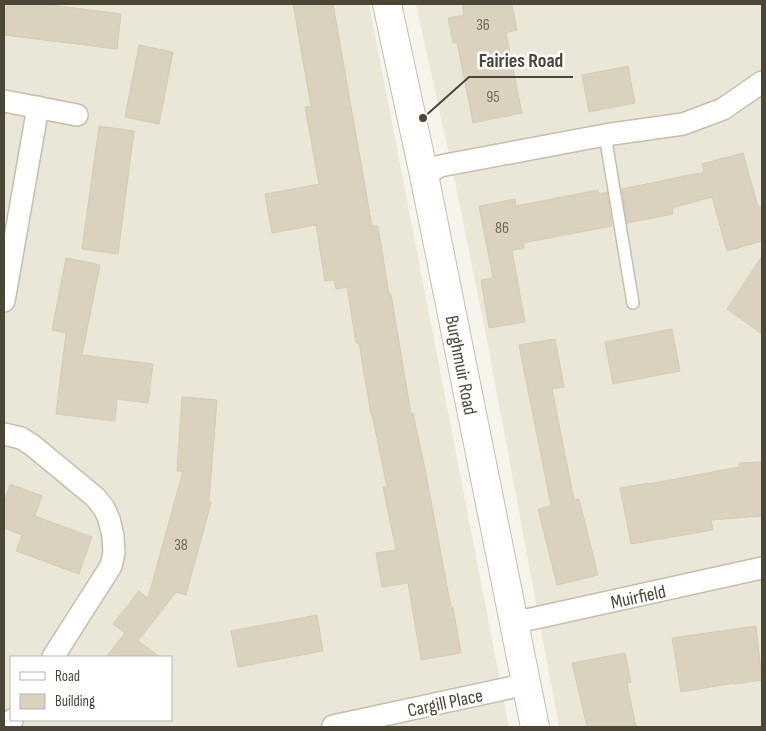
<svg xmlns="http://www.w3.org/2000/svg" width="766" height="731" font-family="'Sofia Sans Condensed',sans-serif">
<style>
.residential{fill:#ebe7d8;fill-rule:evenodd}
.building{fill:#dad2bf;stroke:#d6cbb1}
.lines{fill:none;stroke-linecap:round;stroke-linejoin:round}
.service-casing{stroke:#c4beac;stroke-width:14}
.minor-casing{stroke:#c4beac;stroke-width:24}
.tertiary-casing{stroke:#c4beac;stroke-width:30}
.service{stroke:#fff;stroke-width:11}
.minor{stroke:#fff;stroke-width:21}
.tertiary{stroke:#fff;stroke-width:28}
.labels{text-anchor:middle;stroke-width:5;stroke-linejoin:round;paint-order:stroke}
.number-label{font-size:16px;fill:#706959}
.street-label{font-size:19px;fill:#4c4637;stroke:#fff}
.leader{fill:none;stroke:#4c4637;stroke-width:2}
.callout-dot{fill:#4c4637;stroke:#fff;stroke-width:2}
.callout-label{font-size:20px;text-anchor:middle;font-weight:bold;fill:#4c4637;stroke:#fff;stroke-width:5;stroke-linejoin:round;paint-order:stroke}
</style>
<rect width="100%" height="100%" fill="#f7f4eb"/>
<g class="residential">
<path d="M 4,4 L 369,4 L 509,727 L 4,727 ZM 11,657 L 171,657 L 171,720 L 11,720 Z"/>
<polygon points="416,4 762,4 762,727 559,727 489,351 456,187"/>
</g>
<g class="building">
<polygon points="4,4 43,4 121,14 117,49 4,35"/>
<polygon points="293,4 333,4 372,226 378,226 389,294 391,294 411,414 413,413 424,464 451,607 453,607 461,653 421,660 408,583 382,587 376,553 396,550 383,487 387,487 372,414 371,415 359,343 356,343 347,287 336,289 334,280 325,281 316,225 272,233 265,194 319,184 305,107 311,106"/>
<polygon points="462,4 512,4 517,30 506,33 522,113 473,123 457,42 453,43 448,18 464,15"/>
<polygon points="139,45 173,52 159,124 125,117"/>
<polygon points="628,66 635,103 589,112 582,75"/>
<polygon points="99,126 134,131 118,254 82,249"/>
<polygon points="743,153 758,207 762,206 762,241 727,251 712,197 672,208 673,214 627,223 622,189 704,172 702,164"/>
<polygon points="598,190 599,194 607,192 612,226 523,243 524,248 512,250 525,322 489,328 481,280 493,278 479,206 515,199 516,206"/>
<polygon points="762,256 762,334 727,309"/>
<polygon points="66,258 100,265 82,355 153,364 148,403 117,399 115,421 56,414 66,333 52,330"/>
<polygon points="672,329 680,371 613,384 605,342"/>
<polygon points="555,339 564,387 552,389 574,500 579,499 598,575 557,585 538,509 551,506 519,345"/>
<polygon points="182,397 217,400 209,502 211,503 186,595 176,592 138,641 160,657 106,657 125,633 113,624 139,591 148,598 183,471 177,471"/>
<polygon points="762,462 762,516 711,520 713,530 631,544 620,488 648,483 649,484 739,467 739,463"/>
<polygon points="10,484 42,496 35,516 92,537 79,574 16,551 22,535 4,528 4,503"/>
<polygon points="317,615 323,651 238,667 231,631"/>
<polygon points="756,626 762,680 734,684 734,683 681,692 672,638"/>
<polygon points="625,653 631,682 627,683 636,727 587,727 572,663"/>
</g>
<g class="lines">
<defs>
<polyline id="service" points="605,135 633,303"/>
<g id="minor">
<polyline points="4,101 77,115"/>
<polyline points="424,175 440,166 605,135 683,124 723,109 762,82"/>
<polyline points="4,301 38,107"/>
<polyline points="4,434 21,438 32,445 95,497 104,508 109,519 113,536 114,553 111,566 53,657"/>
<polyline points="513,623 762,568"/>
<polyline points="333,726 527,684"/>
<polyline points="9,727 12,720"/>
</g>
<polyline id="tertiary" points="387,4 424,175 535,727"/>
</defs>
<use href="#service" class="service-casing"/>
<use href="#minor" class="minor-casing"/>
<use href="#tertiary" class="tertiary-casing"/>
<use href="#service" class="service"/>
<use href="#minor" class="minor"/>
<use href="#tertiary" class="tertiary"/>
</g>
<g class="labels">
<g class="number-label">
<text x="483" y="30">36</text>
<text x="493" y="102">95</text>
<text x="502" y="233">86</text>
<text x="181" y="550">38</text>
</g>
<g class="street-label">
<text transform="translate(462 365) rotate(79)" y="7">Burghmuir Road</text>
<text transform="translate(638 596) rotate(-12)" y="7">Muirfield</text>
<text transform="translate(445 702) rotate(-12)" y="7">Cargill Place</text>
</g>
</g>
<path class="leader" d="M423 118L469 77H573"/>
<circle class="callout-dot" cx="423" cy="118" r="5"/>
<g class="callout-label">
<text x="521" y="67">Fairies Road</text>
</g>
<rect width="766" height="731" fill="none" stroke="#4c4637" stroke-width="10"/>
<rect x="10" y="656" width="162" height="65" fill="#ffffff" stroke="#b7b5af"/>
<rect x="20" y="672" width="25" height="8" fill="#ffffff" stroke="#b7b5af"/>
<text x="55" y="681" font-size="15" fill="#4c4637">Road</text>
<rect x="20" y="694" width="25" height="15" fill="#dad2bf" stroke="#b7b5af"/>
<text x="55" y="706" font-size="15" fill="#4c4637">Building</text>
</svg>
